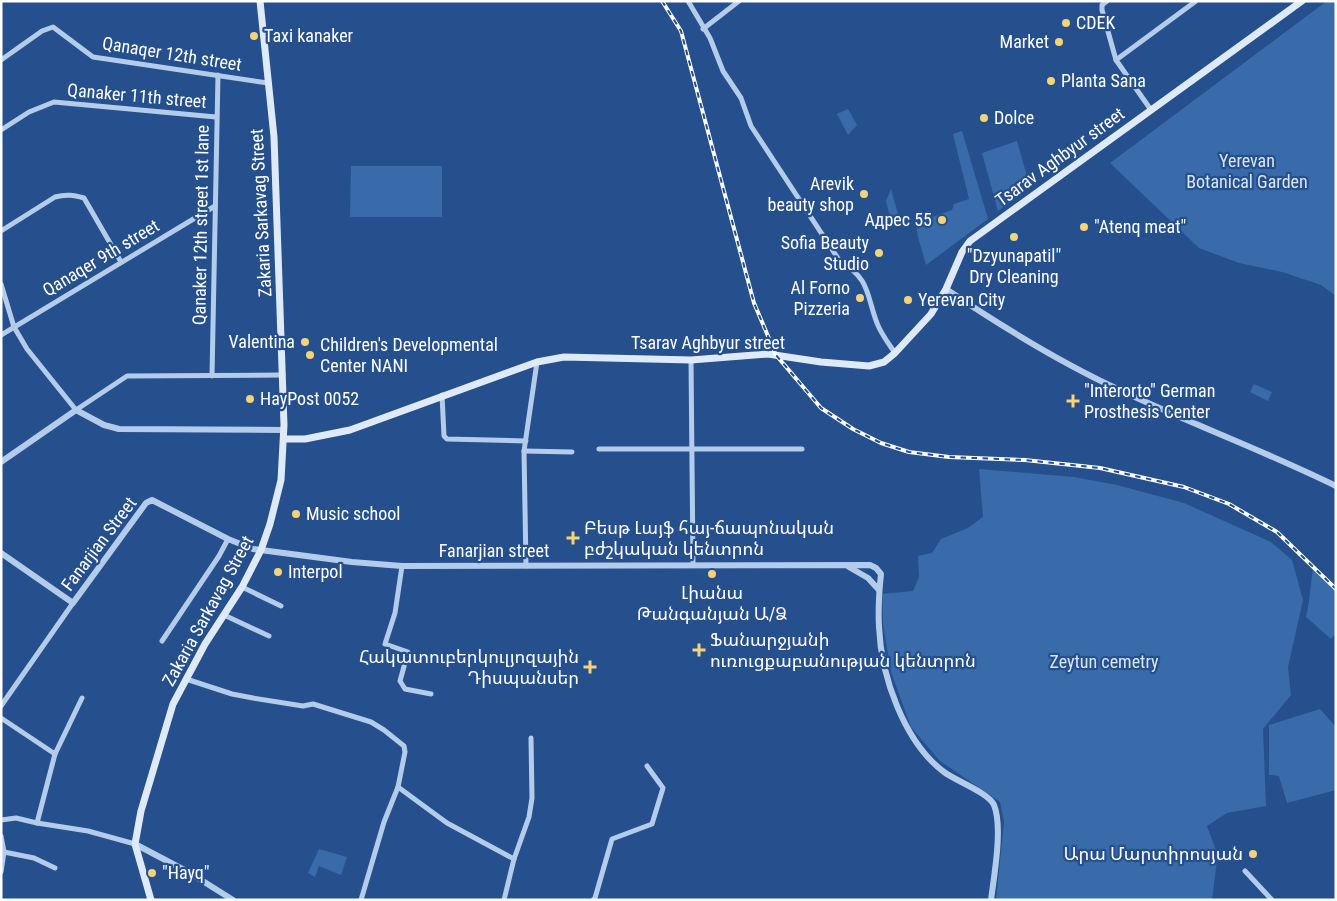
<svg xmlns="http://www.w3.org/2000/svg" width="1337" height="901" font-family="'Roboto Condensed','Noto Sans Armenian',sans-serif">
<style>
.green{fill:#396aaa}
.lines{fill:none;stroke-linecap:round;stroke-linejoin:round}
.minor{stroke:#b4cceb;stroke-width:5}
.tertiary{stroke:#b4cceb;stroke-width:6}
.secondary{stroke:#dfeaf9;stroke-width:7}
.rail-casing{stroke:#fff;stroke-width:4}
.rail{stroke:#25508d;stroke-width:2;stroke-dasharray:5.5;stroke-linecap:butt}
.poi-dot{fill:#f4d379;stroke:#25508d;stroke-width:2}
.labels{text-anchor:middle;stroke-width:4.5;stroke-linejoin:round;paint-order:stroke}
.poi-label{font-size:18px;fill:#fff;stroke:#25508d;text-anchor:start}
.street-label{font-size:18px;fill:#fff;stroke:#25508d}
.park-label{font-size:18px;fill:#d9e6f8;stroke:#25508d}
</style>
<rect width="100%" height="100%" fill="#25508d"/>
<g class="green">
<polygon points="1327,1 1336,1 1336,296 1321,285 1282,272 1239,263 1199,248 1110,163"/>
<polygon points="848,109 857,125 848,135 837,114"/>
<polygon points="962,131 988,219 926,265 918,237 916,223 952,210 954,204 969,199 953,134"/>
<polygon points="1017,141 1030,187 998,211 982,153"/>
<polygon points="351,166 442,166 442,217 350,217"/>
<polygon points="891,189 899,218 891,221 886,201"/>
<polygon points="1254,384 1272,392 1268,401 1250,392"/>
<polygon points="979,469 1074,477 1117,485 1184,503 1271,542 1292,560 1303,600 1288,667 1291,695 1263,729 1266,806 1227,813 1207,826 1216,850 1217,860 1212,900 996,900 1004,822 1000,802 940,761 911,727 891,672 883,624 882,594 913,591 919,577 918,556 932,553 941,539 968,528 983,517"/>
<path d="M 1313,569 L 1336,591 L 1336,633 L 1331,639 L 1306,617 C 1310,601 1310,586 1313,569 Z"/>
<polygon points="1320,709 1336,727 1336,790 1287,803 1279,776 1269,775 1269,725"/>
<polygon points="319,849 347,857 341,875 319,866 315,877 308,873"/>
</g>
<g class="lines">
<g class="minor">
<path d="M 688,1 L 710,38 L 723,71 L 741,98 L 751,126 L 841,263 C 870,277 867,298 877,323 C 881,334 889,344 895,353"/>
<polyline points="1107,1 1102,5 1102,10 1116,60"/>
<polyline points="703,29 739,1"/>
<polyline points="1,60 42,31 53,27 93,57 268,83"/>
<polyline points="1151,110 1116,60 1196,1"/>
<polyline points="1,130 29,112 54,102 216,117"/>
<path d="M 1,231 L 55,197 C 66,194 73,195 84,198 L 121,262"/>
<polyline points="1,284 14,327 27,349 76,410 127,376 283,375"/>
<polyline points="1,335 215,206"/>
<polyline points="691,360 693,565"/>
<polyline points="212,376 218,75"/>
<polyline points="442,395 444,436 447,439 526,441"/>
<polyline points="599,449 802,449"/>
<polyline points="524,451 572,452"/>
<polyline points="402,566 395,613 385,644 408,652 400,681 405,689 431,694"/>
<polyline points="526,566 524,451 537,362"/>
<polyline points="242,587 281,606"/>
<polyline points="224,615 269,636"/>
<polyline points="162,641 219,556 228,539"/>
<polyline points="186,679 232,694 253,698 303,706 313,704 371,722 384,730 404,746 405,752 398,787 384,822 361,900"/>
<polyline points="1,706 73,603"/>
<polyline points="1,718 55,754"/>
<polyline points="398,787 447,823 514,859"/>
<polyline points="1,820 16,818 37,823 88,831 135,844"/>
<polyline points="37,823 55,754 82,698"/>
<polyline points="1,836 4,852 1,872"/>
<polyline points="4,852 34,858 55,868"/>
<polyline points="1245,871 1272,900"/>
<polyline points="504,900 514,859 529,817 532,798 531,738"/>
<polyline points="593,900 595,898 612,839 652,824 663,788 647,766"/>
</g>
<g class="tertiary">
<path d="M 946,289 C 1001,326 1059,362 1120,390 C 1191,424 1265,451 1336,486"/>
<polyline points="1,462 76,410 104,425 119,429 284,430"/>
<path d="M 1,553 L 73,603 L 146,503 L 152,500 L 228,539 L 253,549 L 352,562 L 402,566 L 870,565 L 876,568 L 881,574 C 879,592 878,609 879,627 C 881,676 904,742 944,772 C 956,781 989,793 994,805 C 1003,827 994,876 991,900"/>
<polyline points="849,567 868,578 879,590"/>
<polyline points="135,844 190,873 233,900"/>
</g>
<g class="secondary">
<polyline points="284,439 305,439 350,430 537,362 564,357 691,360 768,354 821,362 869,366 884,362 895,353 931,314 946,289 962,252 970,241 1302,1"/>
<polyline points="151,900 135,844 141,811 173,704 205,644 242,587 261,550 270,524 281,480 284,425 274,137 260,1"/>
</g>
<defs>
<polyline id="rail" points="662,1 681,31 754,303 776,355 821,408 853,429 881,443 909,452 949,457 1025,460 1100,468 1184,487 1229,504 1277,532 1336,589"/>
</defs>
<use href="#rail" class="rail-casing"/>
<use href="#rail" class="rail"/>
</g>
<g class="poi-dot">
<circle cx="1066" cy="23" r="5"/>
<circle cx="254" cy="36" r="5"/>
<circle cx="1059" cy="42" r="5"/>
<circle cx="1051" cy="81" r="5"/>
<circle cx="984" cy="118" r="5"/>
<circle cx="864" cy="194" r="5"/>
<circle cx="942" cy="220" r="5"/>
<circle cx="1084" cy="227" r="5"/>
<circle cx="1014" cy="237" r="5"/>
<circle cx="879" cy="253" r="5"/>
<circle cx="860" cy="298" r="5"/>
<circle cx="908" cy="300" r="5"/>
<circle cx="305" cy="342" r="5"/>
<circle cx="310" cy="355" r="5"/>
<circle cx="250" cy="399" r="5"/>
<path d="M1070.5 393.5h5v5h5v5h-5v5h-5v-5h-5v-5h5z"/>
<circle cx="296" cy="514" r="5"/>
<path d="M570.5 530.5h5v5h5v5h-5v5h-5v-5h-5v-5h5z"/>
<circle cx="278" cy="572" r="5"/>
<circle cx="712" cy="574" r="5"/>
<path d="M696.5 642.5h5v5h5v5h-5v5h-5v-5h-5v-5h5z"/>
<path d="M587.5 659.5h5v5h5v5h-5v5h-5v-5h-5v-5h5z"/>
<circle cx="1253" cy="854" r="5"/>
<circle cx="152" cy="873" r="5"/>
</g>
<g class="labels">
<g class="poi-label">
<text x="1076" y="29">CDEK</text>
<text x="264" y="42">Taxi kanaker</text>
<text x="1049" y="48" text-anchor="end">Market</text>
<text x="1061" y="87">Planta Sana</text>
<text x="994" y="124">Dolce</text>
<text x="854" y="190" text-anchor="end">Arevik<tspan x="854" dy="21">beauty shop</tspan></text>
<text x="932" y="226" text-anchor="end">Адрес 55</text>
<text x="1094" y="233">"Atenq meat"</text>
<text x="869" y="249" text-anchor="end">Sofia Beauty<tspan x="869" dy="21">Studio</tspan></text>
<text x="1014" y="262" text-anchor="middle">"Dzyunapatil"<tspan x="1014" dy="21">Dry Cleaning</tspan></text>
<text x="850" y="294" text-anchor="end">Al Forno<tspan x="850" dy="21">Pizzeria</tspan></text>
<text x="918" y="306">Yerevan City</text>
<text x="295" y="348" text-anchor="end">Valentina</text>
<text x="320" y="351">Children's Developmental<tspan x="320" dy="21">Center NANI</tspan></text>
<text x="1084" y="397">"Interorto" German<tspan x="1084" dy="21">Prosthesis Center</tspan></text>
<text x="260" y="405">HayPost 0052</text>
<text x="306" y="520">Music school</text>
<text x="584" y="534">Բեսթ Լայֆ հայ-ճապոնական<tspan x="584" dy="21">բժշկական կենտրոն</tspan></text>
<text x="288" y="578">Interpol</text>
<text x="712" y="599" text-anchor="middle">Լիանա<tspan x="712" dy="21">Թանգանյան Ա/Ձ</tspan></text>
<text x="710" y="646">Ֆանարջյանի<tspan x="710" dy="21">ուռուցքաբանության կենտրոն</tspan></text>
<text x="579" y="663" text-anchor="end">Հակատուբերկուլյոզային<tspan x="579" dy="21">Դիսպանսեր</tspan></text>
<text x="1243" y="860" text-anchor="end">Արա Մարտիրոսյան</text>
<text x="162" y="879">"Hayq"</text>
</g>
<g class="street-label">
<text transform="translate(172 54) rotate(9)" y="6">Qanaqer 12th street</text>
<text transform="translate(137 96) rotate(5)" y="6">Qanaker 11th street</text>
<text transform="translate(1060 157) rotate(-36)" y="6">Tsarav Aghbyur street</text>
<text transform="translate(261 213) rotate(-93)" y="6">Zakaria Sarkavag Street</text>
<text transform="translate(201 225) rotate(-89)" y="6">Qanaker 12th street 1st lane</text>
<text transform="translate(101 258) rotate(-31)" y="6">Qanaqer 9th street</text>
<text x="708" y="349">Tsarav Aghbyur street</text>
<text transform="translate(99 544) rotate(-53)" y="6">Fanarjian Street</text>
<text x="494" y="557">Fanarjian street</text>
<text transform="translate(208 611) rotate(-61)" y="6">Zakaria Sarkavag Street</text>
</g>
<g class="park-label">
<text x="1247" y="167">Yerevan<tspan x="1247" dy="21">Botanical Garden</tspan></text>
<text x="1104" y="668">Zeytun cemetry</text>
</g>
</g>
<rect width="1337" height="901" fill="none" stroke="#ffffff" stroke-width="5"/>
</svg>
